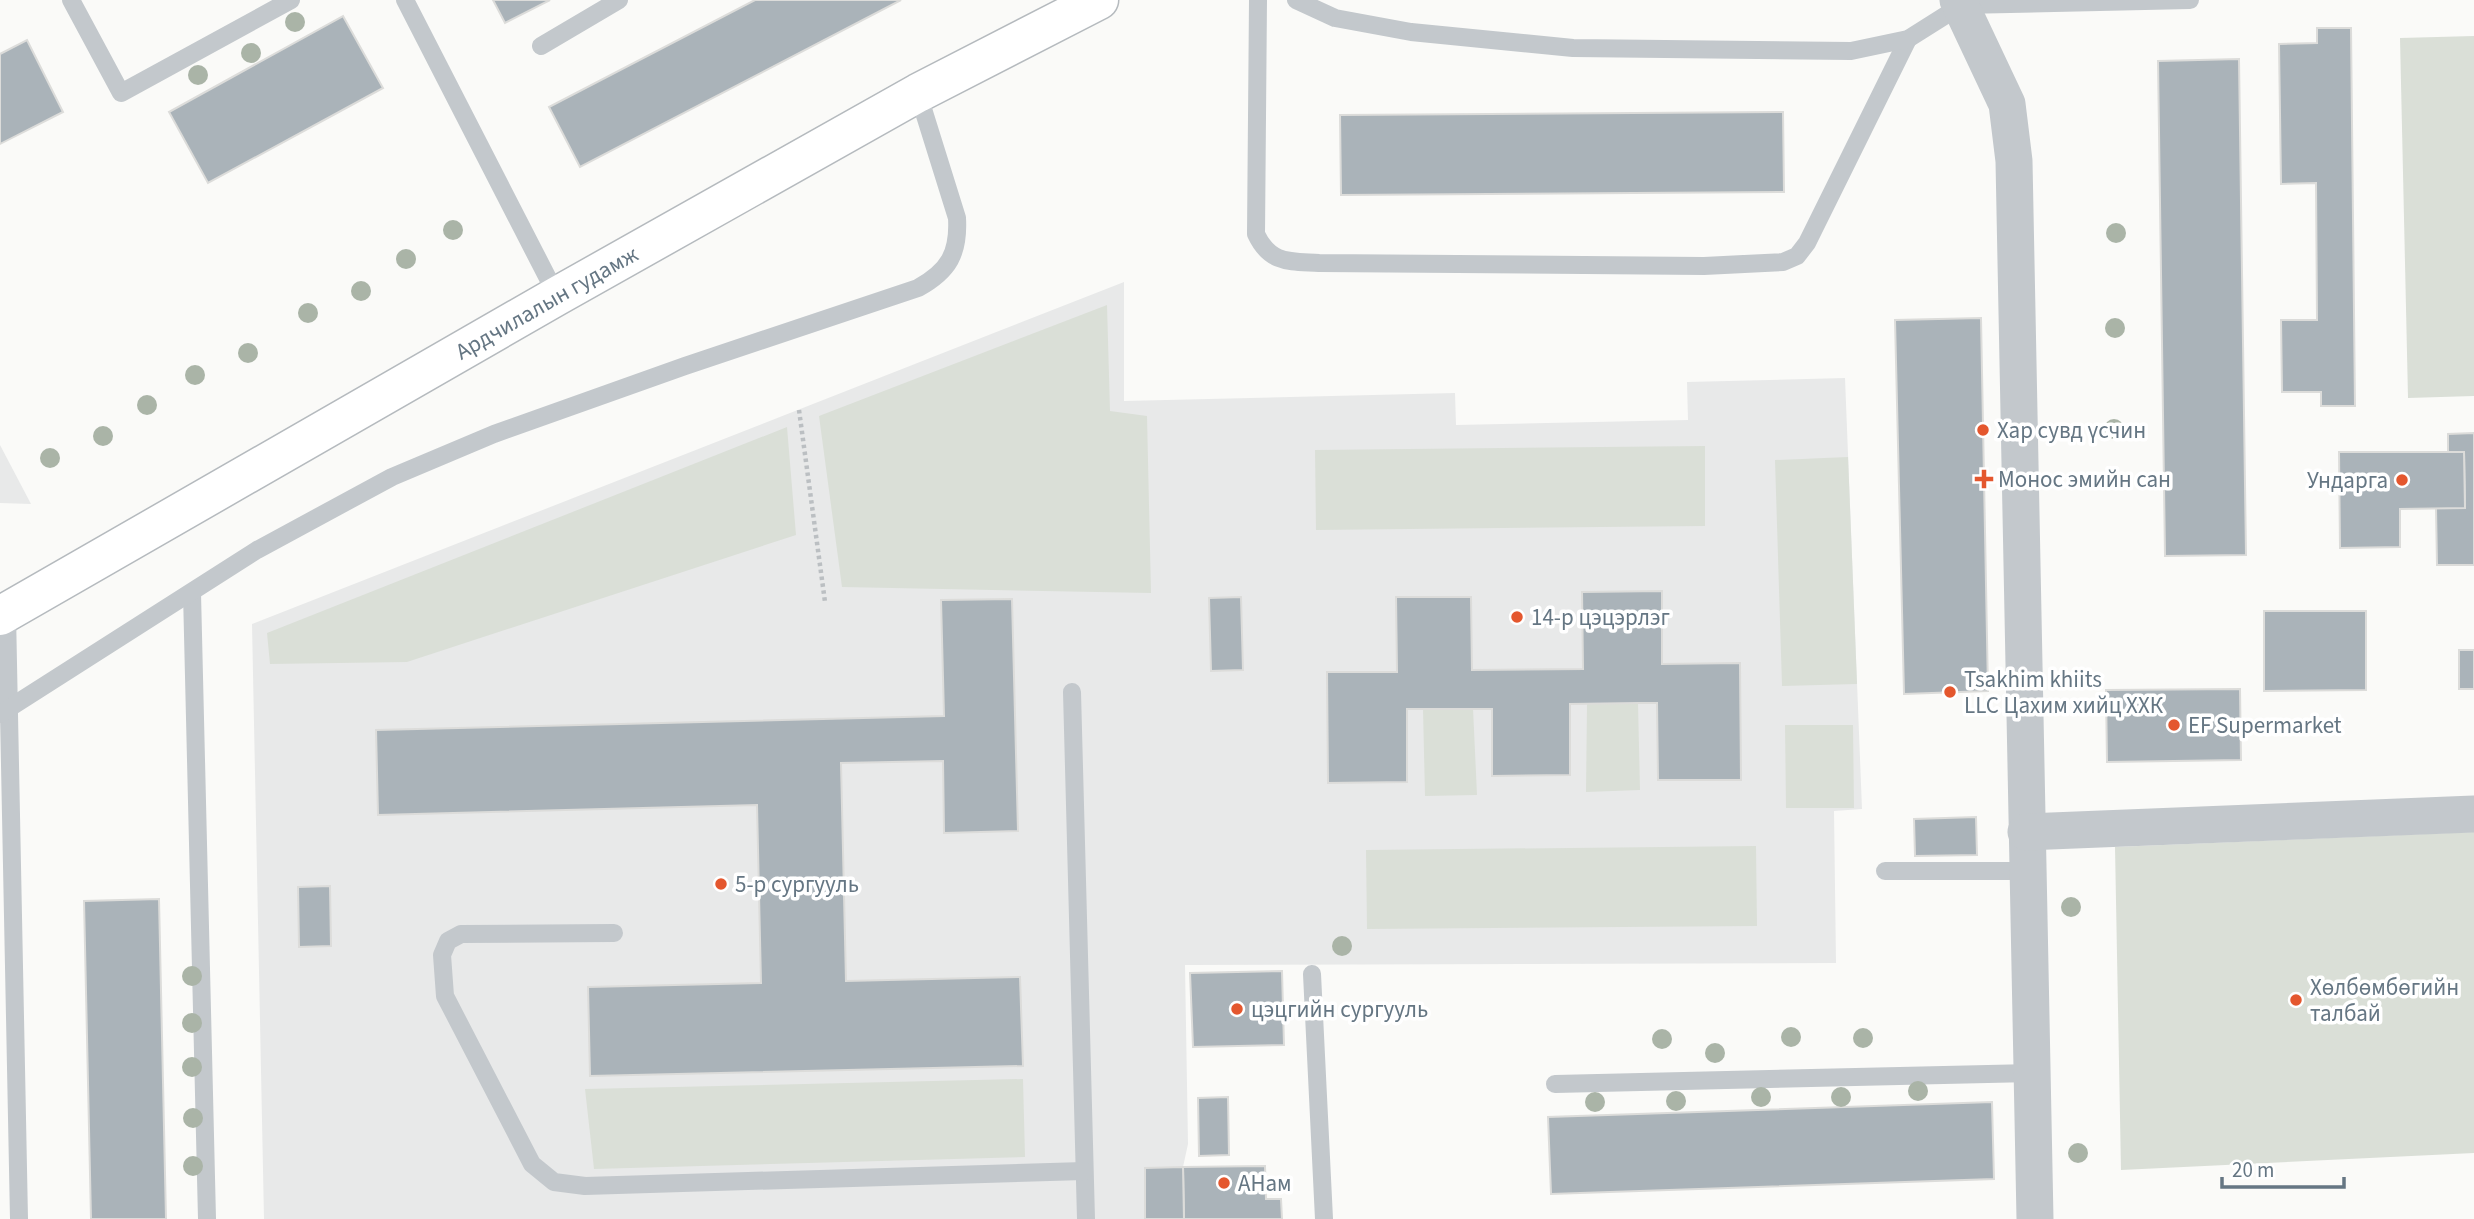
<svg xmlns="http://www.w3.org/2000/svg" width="2474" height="1219" font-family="'Source Sans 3',sans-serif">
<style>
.built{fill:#e8e9e9}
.green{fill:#dadfd7}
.building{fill:#aab3b9;stroke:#dcdcda;stroke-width:2}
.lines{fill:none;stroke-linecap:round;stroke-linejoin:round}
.primary-casing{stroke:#b5babe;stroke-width:41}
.path{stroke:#bbbfc2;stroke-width:4.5;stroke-dasharray:3.5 3.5;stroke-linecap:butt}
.lane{stroke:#c3c8cc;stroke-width:18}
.street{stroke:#c3c8cc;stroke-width:37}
.primary{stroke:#fff;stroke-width:38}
.tree{fill:#aab4a7}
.poi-dot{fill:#e4572e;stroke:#fff;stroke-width:2.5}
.labels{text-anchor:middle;stroke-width:7;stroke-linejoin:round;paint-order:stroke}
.street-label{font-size:23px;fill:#657683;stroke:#fff}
.poi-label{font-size:23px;fill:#657683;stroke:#fff;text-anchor:start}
</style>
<rect width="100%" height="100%" fill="#fafaf8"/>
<g class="built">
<polygon points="1124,282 1124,401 1455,393 1456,425 1688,420 1687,382 1845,378 1862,809 1834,811 1836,963 1185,965 1188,1144 1183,1167 1145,1168 1145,1219 264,1219 252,624"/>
<polygon points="0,445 31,504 0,503"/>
</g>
<g class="green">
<polygon points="2474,36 2474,396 2408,398 2400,38"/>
<polygon points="1107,305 1110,411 1147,416 1151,593 842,587 819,416"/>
<polygon points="787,427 796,535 407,662 270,664 267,633"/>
<polygon points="1705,446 1705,526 1316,530 1315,450"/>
<polygon points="1848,457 1857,684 1782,686 1775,460"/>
<polygon points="1638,703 1640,790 1586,792 1587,704"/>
<polygon points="1473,708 1477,795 1425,796 1423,709"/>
<polygon points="1785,725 1853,725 1854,808 1786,808"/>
<polygon points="2474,832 2474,1153 2121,1170 2115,847"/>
<polygon points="1756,846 1757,926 1367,929 1366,850"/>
<polygon points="1023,1079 1025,1157 594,1169 585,1089"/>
</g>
<g class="building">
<polygon points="493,0 550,0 505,23"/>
<polygon points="755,0 901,0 580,167 549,107"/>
<polygon points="343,16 383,88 208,183 169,112"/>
<polygon points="2317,28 2351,28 2355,406 2321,406 2321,392 2282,392 2281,320 2317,320 2316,183 2281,184 2279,44 2317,43"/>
<polygon points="27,40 63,112 0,144 0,54"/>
<polygon points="2239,59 2246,555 2165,556 2158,61"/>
<polygon points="1783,112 1784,192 1341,195 1340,115"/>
<polygon points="1981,318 1988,691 1904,694 1895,320"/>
<polygon points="2474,433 2474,565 2437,565 2436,508 2465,508 2464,452 2448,452 2448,434"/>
<polygon points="2339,452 2464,452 2465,508 2400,509 2400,547 2340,548"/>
<polygon points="1662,591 1662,664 1740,663 1741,780 1658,780 1657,703 1638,703 1570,704 1570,775 1492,776 1492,709 1407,709 1407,782 1328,783 1327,672 1397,672 1396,597 1471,597 1472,670 1583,669 1582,592"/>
<polygon points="1241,597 1243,670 1211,671 1209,598"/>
<polygon points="1012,599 1018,831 944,833 943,761 841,763 846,981 1020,977 1023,1066 590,1076 588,987 761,983 757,805 378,815 376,730 944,716 941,600"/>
<polygon points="2264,611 2366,611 2366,690 2264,691"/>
<rect x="2459" y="650" width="15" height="39"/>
<polygon points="2240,689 2241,760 2107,762 2106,690"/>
<polygon points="1976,817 1977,855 1915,856 1914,819"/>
<polygon points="330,886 331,946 299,947 298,887"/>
<polygon points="159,899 166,1219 91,1219 84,901"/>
<polygon points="1282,971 1284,1045 1193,1047 1190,973"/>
<polygon points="1228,1097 1229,1155 1199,1156 1198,1098"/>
<polygon points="1992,1102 1994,1179 1551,1194 1548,1117"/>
<polygon points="1265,1166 1266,1199 1281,1199 1282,1219 1184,1219 1183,1167"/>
<polygon points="1183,1167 1184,1219 1145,1219 1145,1168"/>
</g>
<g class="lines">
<defs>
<g id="primary">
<path id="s1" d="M 0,616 L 557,296 L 918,93 L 1099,0"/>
</g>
</defs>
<use href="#primary" class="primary-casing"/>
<polyline class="path" points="799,410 825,602"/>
<g class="lane">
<polyline points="71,0 121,93 291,0"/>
<polyline points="405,0 557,296"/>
<path d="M 1258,0 L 1256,234 C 1270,264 1289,261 1319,263 L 1704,266 L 1783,262 L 1797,256 L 1807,243 L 1908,39"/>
<polyline points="1296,0 1335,18 1411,32 1573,48 1851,51 1908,39 1962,5 2190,0"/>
<polyline points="541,46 619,0"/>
<polyline points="192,593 207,1219"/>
<polyline points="7,613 19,1219"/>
<polyline points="1072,692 1086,1219"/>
<path d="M 0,714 L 257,550 L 392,477 L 494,434 L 685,366 L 918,288 C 949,271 959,253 957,218 L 918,93"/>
<polyline points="1885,871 2028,871"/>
<polyline points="614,933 461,934 448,941 442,955 445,996 532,1164 554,1182 585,1186 1084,1171"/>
<polyline points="1312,974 1324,1219"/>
<polyline points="1555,1084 2032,1073"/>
</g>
<g class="street">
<polyline points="1958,0 2007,104 2014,161 2035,1219"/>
<polyline points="2026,832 2474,814"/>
</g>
<use href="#primary" class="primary"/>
</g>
<g class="tree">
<circle cx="295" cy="22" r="10"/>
<circle cx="251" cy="53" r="10"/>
<circle cx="198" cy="75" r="10"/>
<circle cx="453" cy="230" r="10"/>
<circle cx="2116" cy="233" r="10"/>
<circle cx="406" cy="259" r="10"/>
<circle cx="361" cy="291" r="10"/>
<circle cx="308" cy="313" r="10"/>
<circle cx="2115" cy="328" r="10"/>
<circle cx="248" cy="353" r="10"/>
<circle cx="195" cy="375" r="10"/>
<circle cx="147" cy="405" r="10"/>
<circle cx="2114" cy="429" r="10"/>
<circle cx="103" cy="436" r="10"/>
<circle cx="50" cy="458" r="10"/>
<circle cx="2071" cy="907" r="10"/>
<circle cx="1342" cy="946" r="10"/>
<circle cx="192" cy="976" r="10"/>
<circle cx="192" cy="1023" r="10"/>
<circle cx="1791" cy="1037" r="10"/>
<circle cx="1863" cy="1038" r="10"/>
<circle cx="1662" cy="1039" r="10"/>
<circle cx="1715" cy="1053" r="10"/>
<circle cx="192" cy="1067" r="10"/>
<circle cx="1918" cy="1091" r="10"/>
<circle cx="1761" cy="1097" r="10"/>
<circle cx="1841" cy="1097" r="10"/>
<circle cx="1676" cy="1101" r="10"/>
<circle cx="1595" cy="1102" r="10"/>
<circle cx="193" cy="1118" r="10"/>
<circle cx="2078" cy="1153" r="10"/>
<circle cx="193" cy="1166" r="10"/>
</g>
<g class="poi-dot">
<circle cx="1983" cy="430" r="7"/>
<path d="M1980.5 468.5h7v7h7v7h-7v7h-7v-7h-7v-7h7z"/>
<circle cx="2402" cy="480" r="7"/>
<circle cx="1517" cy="617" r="7"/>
<circle cx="1950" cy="692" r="7"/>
<circle cx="2174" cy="725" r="7"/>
<circle cx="721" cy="884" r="7"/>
<circle cx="2296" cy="1000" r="7"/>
<circle cx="1237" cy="1009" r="7"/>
<circle cx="1224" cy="1183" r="7"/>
</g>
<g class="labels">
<g class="street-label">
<text dy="8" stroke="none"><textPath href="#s1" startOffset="630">Ардчилалын гудамж</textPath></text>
</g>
<g class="poi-label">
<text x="1997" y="438">Хар сувд үсчин</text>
<text x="1998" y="487">Монос эмийн сан</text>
<text x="2388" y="488" text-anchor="end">Ундарга</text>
<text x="1531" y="625">14-р цэцэрлэг</text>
<text x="1964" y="687">Tsakhim khiits<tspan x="1964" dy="26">LLC Цахим хийц ХХК</tspan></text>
<text x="2188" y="733">EF Supermarket</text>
<text x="735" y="892">5-р сургууль</text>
<text x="2310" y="995">Хөлбөмбөгийн<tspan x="2310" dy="26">талбай</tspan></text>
<text x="1251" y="1017">цэцгийн сургууль</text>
<text x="1238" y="1191">АНам</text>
</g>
</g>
<path d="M2222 1177v10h122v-10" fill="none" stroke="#657683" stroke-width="3.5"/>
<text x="2232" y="1177" font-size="21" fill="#657683" stroke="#ffffff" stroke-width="5" paint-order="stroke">20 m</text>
</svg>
